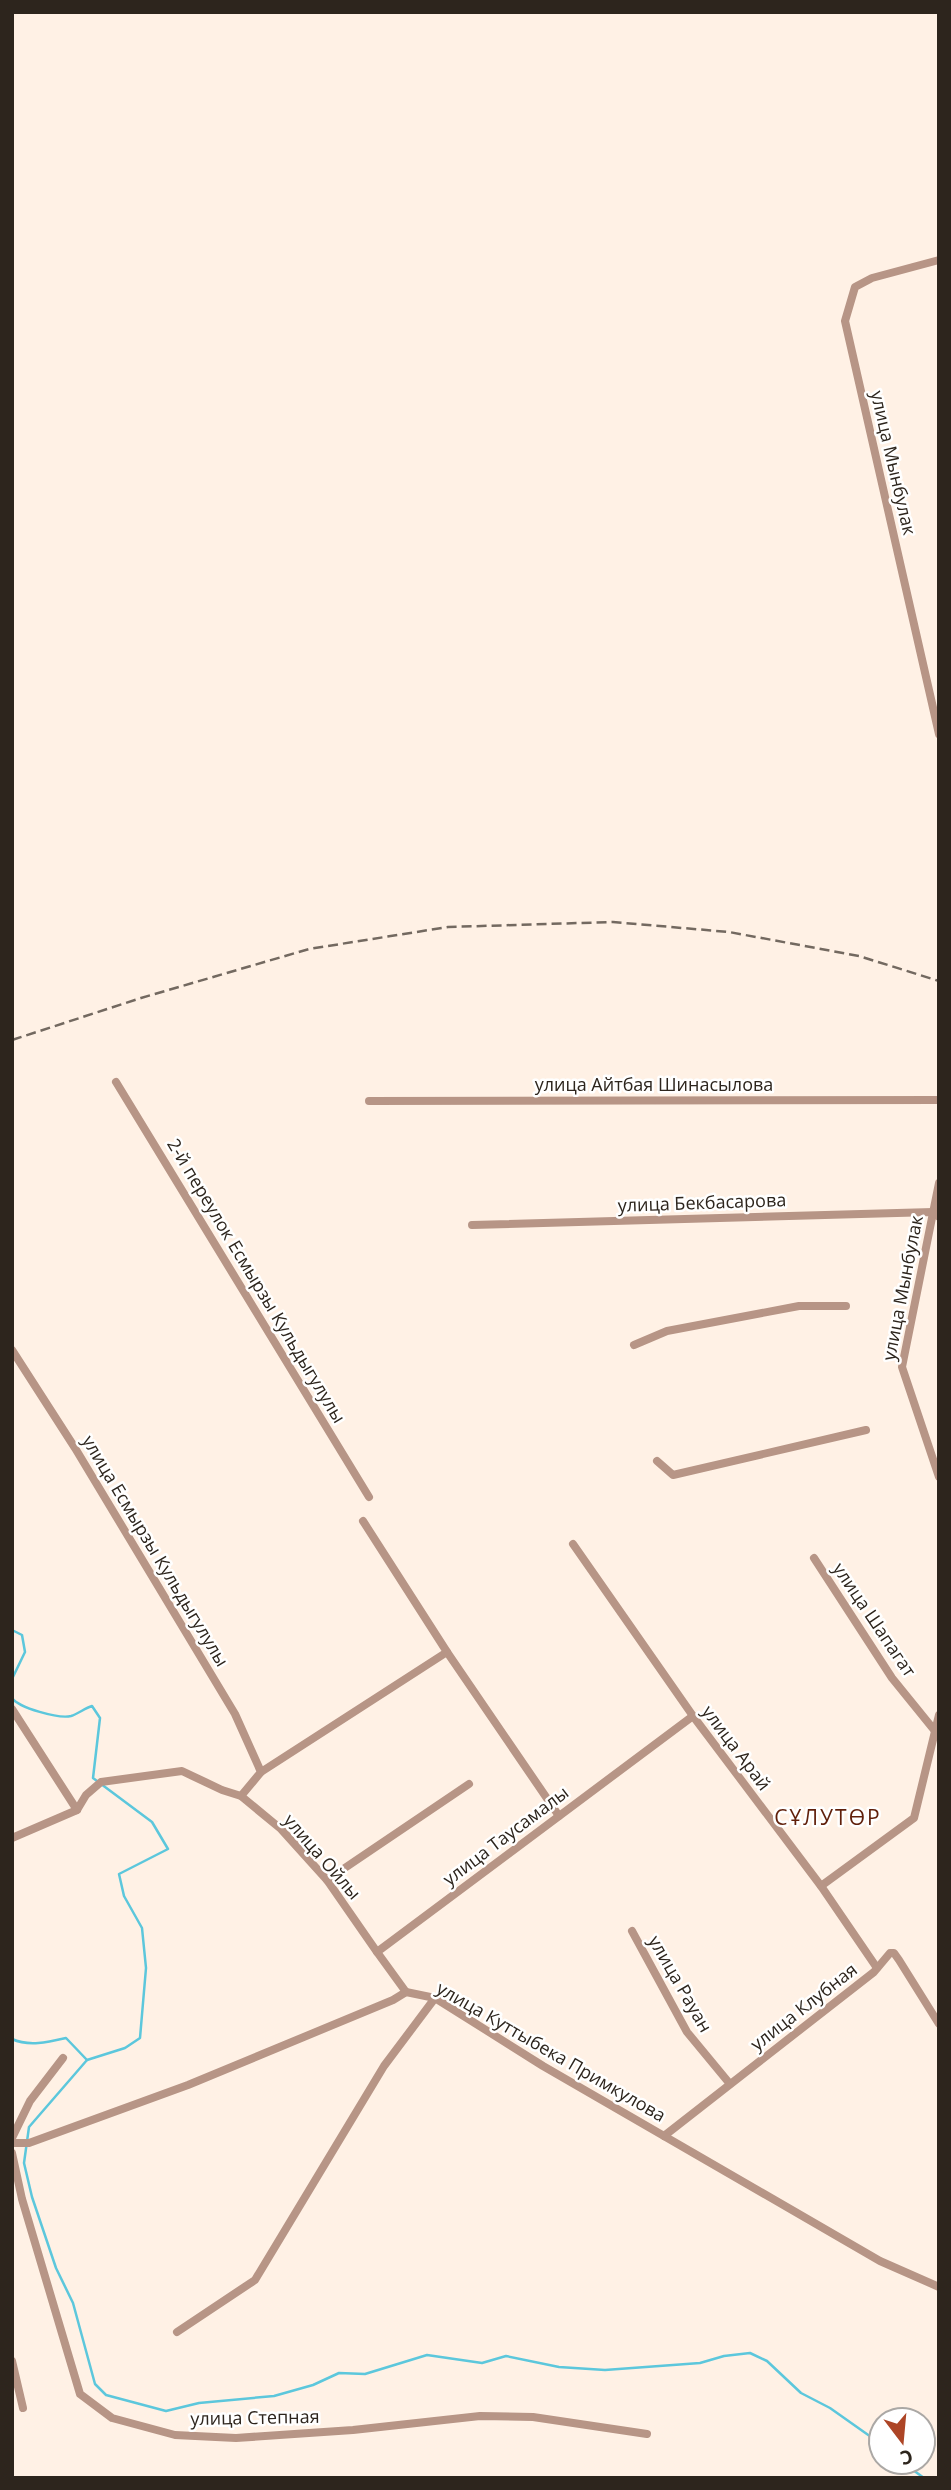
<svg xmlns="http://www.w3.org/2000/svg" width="951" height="2490" font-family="'Open Sans',sans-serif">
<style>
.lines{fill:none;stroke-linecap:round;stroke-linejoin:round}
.stream{stroke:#5cc7dc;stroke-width:2.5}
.street{stroke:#b79586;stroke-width:8}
.rail{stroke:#736960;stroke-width:2.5;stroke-dasharray:10 5;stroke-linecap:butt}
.labels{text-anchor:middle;stroke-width:5;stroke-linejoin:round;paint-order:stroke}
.street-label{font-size:18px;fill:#2d251d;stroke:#fff}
.quarter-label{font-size:21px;letter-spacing:2px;fill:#601f0a;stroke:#fff}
</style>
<rect width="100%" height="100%" fill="#fff1e5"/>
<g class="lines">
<g class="stream">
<polyline points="12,1630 22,1635 25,1652 12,1679"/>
<path d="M 12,1698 C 19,1708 59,1719 71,1716 C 78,1714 85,1708 92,1706 L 100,1718 L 93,1778 L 152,1822 L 168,1849 L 119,1874 L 124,1896 L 142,1928 L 146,1968 L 140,2038 L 125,2048 L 87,2060 L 29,2127 L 24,2163 L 32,2197 L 56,2268 L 73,2303 L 95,2384 L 106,2395 L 166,2411 L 199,2403 L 274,2396 L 313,2385 L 339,2373 L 365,2374 L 427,2355 L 482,2363 L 506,2356 L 559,2367 L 605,2370 L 700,2363 L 724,2356 L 750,2353 L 767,2361 L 801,2393 L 830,2408 L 881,2444"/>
<path d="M 12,2039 C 29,2047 49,2042 66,2038 L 87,2060"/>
<polyline points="902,2462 924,2478"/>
</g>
<g class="street">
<polyline points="939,260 872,278 855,287 845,321 939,734"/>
<polyline points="116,1082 369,1497"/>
<polyline points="369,1101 939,1100"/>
<polyline points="939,1183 902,1367 939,1477"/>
<polyline points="472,1225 933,1212 939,1217"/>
<polyline points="634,1345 667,1331 799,1306 846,1306"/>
<polyline points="12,1350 75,1448 235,1714 261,1772 241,1796"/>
<polyline points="657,1461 673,1475 866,1430"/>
<polyline points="573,1544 693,1716 821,1886 877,1968"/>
<polyline points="814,1558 892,1678 935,1731"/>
<polyline points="447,1652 559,1816"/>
<polyline points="12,1709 77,1810 86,1795 101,1782 182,1771 222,1790 241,1796 281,1829 327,1880 377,1952"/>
<polyline points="261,1772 447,1652 363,1521"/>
<polyline points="12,1838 77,1810"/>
<polyline points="327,1880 469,1784"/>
<polyline points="821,1886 914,1818 939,1715"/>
<polyline points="632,1931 687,2032 730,2084"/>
<polyline points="406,1992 377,1952 693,1716"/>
<polyline points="664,2136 874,1972 890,1953 894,1953 899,1960 939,2024"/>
<polyline points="12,2138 30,2101 63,2058"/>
<polyline points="12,2143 29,2143 188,2085 393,2000 406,1992 435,1998 543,2066 880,2261 939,2287"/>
<polyline points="12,2153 22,2199 80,2394 112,2418 175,2435 236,2438 353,2430 480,2416 533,2417 647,2434"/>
<polyline points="177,2332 255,2280 384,2066 435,1998"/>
<polyline points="12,2361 23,2408"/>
</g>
<polyline class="rail" points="12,1040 141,998 309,949 448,927 613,922 729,932 859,956 939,981"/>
</g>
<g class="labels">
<g class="street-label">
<text transform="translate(893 463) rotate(77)" y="6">улица Мынбулак</text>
<text x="654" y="1091">улица Айтбая Шинасылова</text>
<text transform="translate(702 1203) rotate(-2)" y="6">улица Бекбасарова</text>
<text transform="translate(256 1281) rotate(59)" y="6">2-й переулок Есмырзы Кульдыгулулы</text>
<text transform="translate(903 1288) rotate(-79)" y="6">улица Мынбулак</text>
<text transform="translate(155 1551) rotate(59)" y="6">улица Есмырзы Кульдыгулулы</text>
<text transform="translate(874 1620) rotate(56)" y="6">улица Шапагат</text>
<text transform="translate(736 1748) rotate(53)" y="6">улица Арай</text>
<text transform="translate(506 1836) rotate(-37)" y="6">улица Таусамалы</text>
<text transform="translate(322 1857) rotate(49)" y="6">улица Ойлы</text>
<text transform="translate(680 1984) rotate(60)" y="6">улица Рауан</text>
<text transform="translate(804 2007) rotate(-38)" y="6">улица Клубная</text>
<text transform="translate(551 2052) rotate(30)" y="6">улица Куттыбека Примкулова</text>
<text transform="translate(255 2418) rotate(-1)" y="6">улица Степная</text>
</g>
<g class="quarter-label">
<text x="828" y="1825">СҰЛУТӨР</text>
</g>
</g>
<rect width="951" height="2490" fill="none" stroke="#2d251d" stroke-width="28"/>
<g transform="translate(902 2441) rotate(164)"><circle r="33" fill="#ffffff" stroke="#aba8a5" stroke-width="2"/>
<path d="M0-5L12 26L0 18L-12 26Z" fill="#ad4526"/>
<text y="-10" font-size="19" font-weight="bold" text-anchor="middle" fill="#2d251d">С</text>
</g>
</svg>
